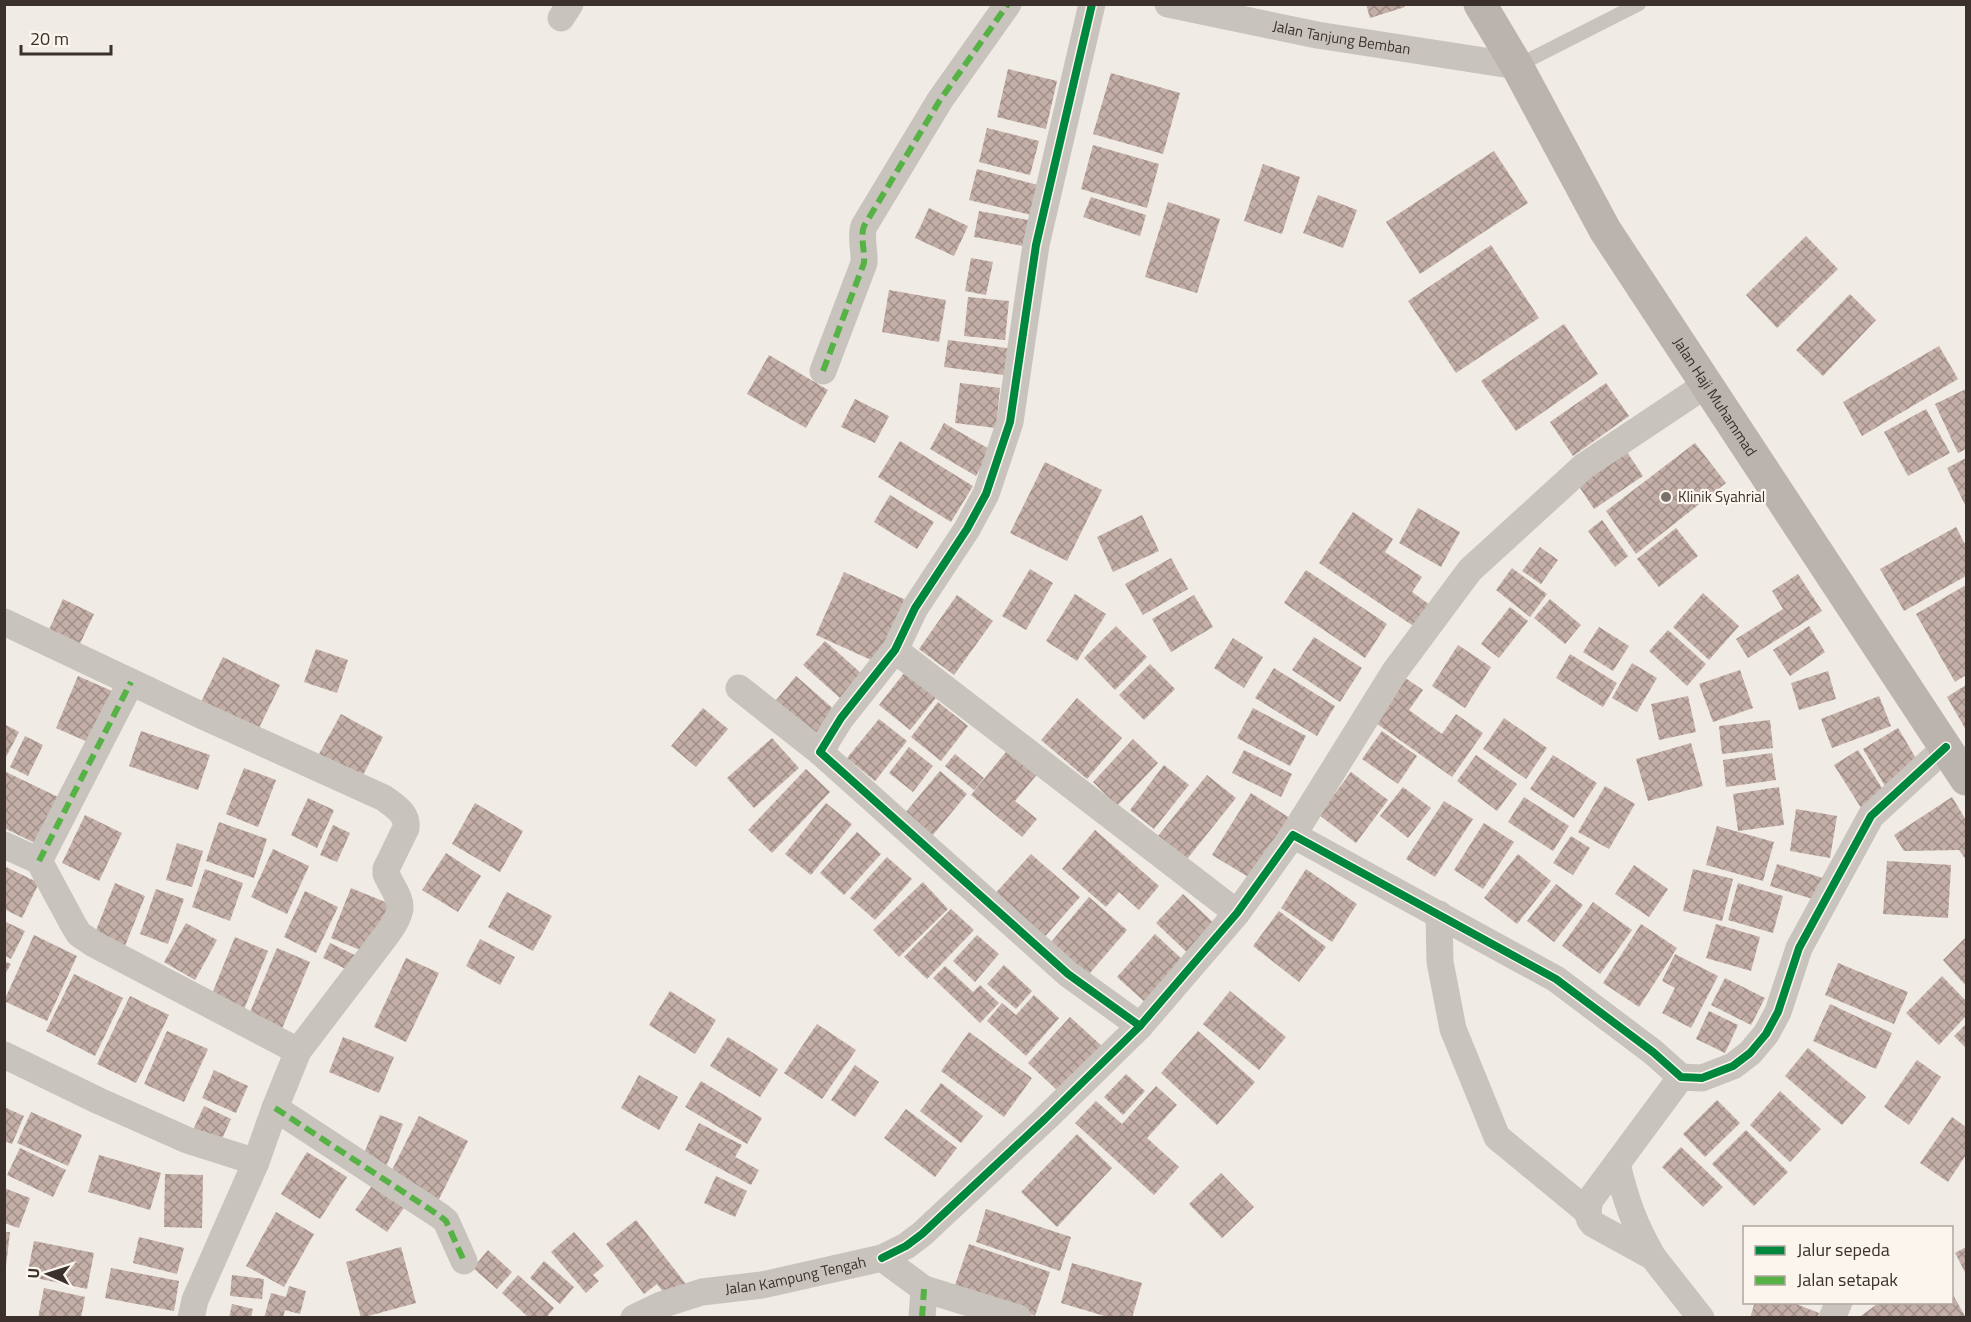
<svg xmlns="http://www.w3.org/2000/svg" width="1971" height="1322" font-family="'Titillium Web',sans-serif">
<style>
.building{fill:url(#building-cross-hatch)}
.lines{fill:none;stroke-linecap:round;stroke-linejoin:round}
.lane{stroke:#c9c3be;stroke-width:14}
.street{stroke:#c9c3be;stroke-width:27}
.secondary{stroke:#bab3ae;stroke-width:33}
.quiet{stroke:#57b246;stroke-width:6;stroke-dasharray:12 6;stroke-linecap:butt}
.cycleway-casing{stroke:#fbf5ee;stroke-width:11}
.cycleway{stroke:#00873e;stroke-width:8}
.poi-dot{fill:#7a716c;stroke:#fbf5ee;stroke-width:2}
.labels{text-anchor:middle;stroke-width:4.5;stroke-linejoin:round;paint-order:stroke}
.street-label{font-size:15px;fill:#3b302b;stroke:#fbf5ee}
.poi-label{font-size:15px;fill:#3b302b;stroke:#fbf5ee;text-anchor:start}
</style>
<defs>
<pattern id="building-cross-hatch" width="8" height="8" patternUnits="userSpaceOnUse" patternTransform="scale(1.5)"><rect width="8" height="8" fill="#c3afa7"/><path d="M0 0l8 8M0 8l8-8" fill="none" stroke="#a08f88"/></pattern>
</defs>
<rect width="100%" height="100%" fill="#f0ebe5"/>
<g class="building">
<polygon points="1366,4 1404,4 1405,7 1370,18"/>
<polygon points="1008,69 1057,81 1046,129 997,117"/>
<polygon points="1111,73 1180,93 1163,154 1093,134"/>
<polygon points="987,128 1039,141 1030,175 979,162"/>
<polygon points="1093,145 1159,164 1147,208 1081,189"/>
<polygon points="1494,151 1528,203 1420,274 1386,222"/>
<polygon points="1263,164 1300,177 1282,234 1244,221"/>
<polygon points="977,169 1038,185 1031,215 969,200"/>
<polygon points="1318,195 1357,210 1343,248 1303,233"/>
<polygon points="1091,197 1146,215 1140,236 1083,217"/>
<polygon points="1168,202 1220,219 1197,293 1145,277"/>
<polygon points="929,208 968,226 954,256 915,238"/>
<polygon points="979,211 1028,220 1023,246 974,237"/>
<polygon points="1806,236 1838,269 1777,328 1746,295"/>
<polygon points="1491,245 1539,318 1456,373 1408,301"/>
<polygon points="971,258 993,262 986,295 965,291"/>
<polygon points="889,290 946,300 939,342 882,332"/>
<polygon points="1850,294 1876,320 1823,376 1796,350"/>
<polygon points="968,297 1009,301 1005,340 964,336"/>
<polygon points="1564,324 1598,374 1516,431 1481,381"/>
<polygon points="948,340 1014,349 1011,376 944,367"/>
<polygon points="1939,346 1958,379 1862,436 1843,402"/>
<polygon points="769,355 828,390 806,428 747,394"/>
<polygon points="960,383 1000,388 996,428 955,423"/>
<polygon points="1606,383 1629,416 1573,456 1550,422"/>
<polygon points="1966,389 1966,449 1958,453 1935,404"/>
<polygon points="855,399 889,416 875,443 841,427"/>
<polygon points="1926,409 1950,453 1908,476 1884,432"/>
<polygon points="944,423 991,450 976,476 930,449"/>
<polygon points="900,441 973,486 951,522 878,477"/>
<polygon points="1695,443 1726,483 1636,554 1606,511"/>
<polygon points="1625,449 1643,476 1594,509 1576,482"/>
<polygon points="1966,458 1966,507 1947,468"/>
<polygon points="1045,462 1102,490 1067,561 1010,533"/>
<polygon points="890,495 934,522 917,549 874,522"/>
<polygon points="1418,508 1460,532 1441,567 1399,543"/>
<polygon points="1353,512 1393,539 1385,552 1422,577 1412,592 1430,605 1415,627 1319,563"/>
<polygon points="1142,515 1159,551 1113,572 1097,537"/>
<polygon points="1602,520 1628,556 1615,567 1588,531"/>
<polygon points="1956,527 1966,546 1966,576 1904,611 1880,569"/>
<polygon points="1676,528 1698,556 1659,587 1637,559"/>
<polygon points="1540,547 1558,560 1541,584 1522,571"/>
<polygon points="1171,558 1188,589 1143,615 1125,584"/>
<polygon points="1512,568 1547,594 1530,617 1496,590"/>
<polygon points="1030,569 1053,583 1026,630 1002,616"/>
<polygon points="1306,570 1387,624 1365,658 1284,603"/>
<polygon points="844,572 908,601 880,664 816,635"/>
<polygon points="1798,574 1822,611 1748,658 1736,639 1783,609 1772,591"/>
<polygon points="1966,585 1966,675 1955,682 1916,614"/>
<polygon points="1703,593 1739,626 1709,660 1673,627"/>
<polygon points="1075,594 1106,614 1077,661 1046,641"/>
<polygon points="957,595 993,621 954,675 919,649"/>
<polygon points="1194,595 1213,627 1171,652 1152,619"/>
<polygon points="63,599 94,614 77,650 46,636"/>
<polygon points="1550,599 1581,625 1565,644 1534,618"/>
<polygon points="1510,607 1528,621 1499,658 1481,644"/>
<polygon points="1116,626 1147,657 1115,690 1084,658"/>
<polygon points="1809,626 1825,652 1790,676 1773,650"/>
<polygon points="1599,627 1629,646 1613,671 1583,652"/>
<polygon points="1668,630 1706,664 1687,686 1649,651"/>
<polygon points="1314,637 1362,668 1340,702 1292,670"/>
<polygon points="1233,638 1263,657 1244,688 1214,668"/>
<polygon points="825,641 862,674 840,698 803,665"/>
<polygon points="1458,645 1491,667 1465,708 1432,686"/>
<polygon points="316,649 348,660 337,693 304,682"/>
<polygon points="1570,654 1617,683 1603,707 1556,678"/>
<polygon points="223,657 280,685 256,734 199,706"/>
<polygon points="1632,663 1657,678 1637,712 1612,698"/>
<polygon points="1150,664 1175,689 1144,720 1119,695"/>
<polygon points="908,668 940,693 910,730 879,705"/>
<polygon points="1274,668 1335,706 1317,736 1255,698"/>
<polygon points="1740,670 1753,708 1713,722 1699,684"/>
<polygon points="1828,671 1836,699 1799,710 1791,683"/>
<polygon points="78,676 112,691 90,743 56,728"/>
<polygon points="796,676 837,712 813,740 772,705"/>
<polygon points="1404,677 1423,690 1409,710 1442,734 1456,714 1483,733 1452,777 1373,721"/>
<polygon points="1966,685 1966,730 1947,697"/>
<polygon points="1688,696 1696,732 1659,740 1651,704"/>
<polygon points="1879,696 1891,726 1832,748 1821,719"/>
<polygon points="1077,698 1122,738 1087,779 1041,740"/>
<polygon points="938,702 968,726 941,761 911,737"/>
<polygon points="703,708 728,729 696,767 671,746"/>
<polygon points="1253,708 1306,736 1290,766 1237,738"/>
<polygon points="341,714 383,737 362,777 319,754"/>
<polygon points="1504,718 1547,748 1526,779 1483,749"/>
<polygon points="879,719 907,741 875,781 847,758"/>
<polygon points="1770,720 1773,748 1722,754 1719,726"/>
<polygon points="4,724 19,732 4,761"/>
<polygon points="1898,728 1920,765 1885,786 1863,749"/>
<polygon points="141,731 210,755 198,790 129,766"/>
<polygon points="1382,731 1417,756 1398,784 1362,759"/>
<polygon points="25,736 43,745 28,776 10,767"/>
<polygon points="772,738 799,768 754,808 727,778"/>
<polygon points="1133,739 1158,763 1117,806 1093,782"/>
<polygon points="1691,743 1703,786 1648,801 1636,759"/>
<polygon points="909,747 933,766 913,792 889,773"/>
<polygon points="1010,747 1040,771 1015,801 1037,819 1022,837 971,795"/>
<polygon points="1244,750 1292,774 1281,797 1232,773"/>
<polygon points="1858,750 1887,796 1863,811 1834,765"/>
<polygon points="1772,753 1776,780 1726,787 1723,760"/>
<polygon points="955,754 984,778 974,790 945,766"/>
<polygon points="1476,755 1517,784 1497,811 1457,781"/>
<polygon points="1553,755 1597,783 1574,818 1530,789"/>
<polygon points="1164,765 1189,785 1154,829 1130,810"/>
<polygon points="244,768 276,780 258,827 226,814"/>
<polygon points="806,769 830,792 772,853 748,830"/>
<polygon points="940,771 967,794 932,836 905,813"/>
<polygon points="6,772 58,797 35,843 4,828 4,776"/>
<polygon points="1351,772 1388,800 1356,843 1319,815"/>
<polygon points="1207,775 1236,798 1187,859 1158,836"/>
<polygon points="1605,786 1635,804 1609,849 1578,832"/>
<polygon points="1403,787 1431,808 1408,838 1380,816"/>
<polygon points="1779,787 1784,825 1738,831 1733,794"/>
<polygon points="1251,793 1293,820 1255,881 1212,855"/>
<polygon points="1524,797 1569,826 1553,851 1508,822"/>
<polygon points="1952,797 1966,820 1966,860 1959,850 1904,851 1894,835"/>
<polygon points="308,798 334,810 317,848 291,835"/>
<polygon points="1444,801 1473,819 1435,877 1406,859"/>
<polygon points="475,803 523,831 500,872 452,844"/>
<polygon points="826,803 852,824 811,875 785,854"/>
<polygon points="1796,809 1837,816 1830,858 1790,851"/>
<polygon points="85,815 122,833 99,881 62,863"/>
<polygon points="219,822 267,839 254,878 206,861"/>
<polygon points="1484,823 1514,842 1483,889 1454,870"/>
<polygon points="333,825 350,833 337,862 320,855"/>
<polygon points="1717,826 1774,842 1763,881 1706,865"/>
<polygon points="1095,830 1159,886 1139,910 1119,892 1106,907 1062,869"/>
<polygon points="857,832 881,854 844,895 820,873"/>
<polygon points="1571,836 1590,848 1573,875 1553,863"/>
<polygon points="177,843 203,851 192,887 166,880"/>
<polygon points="273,849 309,866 287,914 251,897"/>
<polygon points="446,853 481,876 458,912 422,890"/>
<polygon points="1031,854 1080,897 1041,941 992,897"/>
<polygon points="1518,854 1551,881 1517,924 1484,898"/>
<polygon points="887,857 912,879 875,920 850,898"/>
<polygon points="1887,861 1951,865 1948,918 1883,914"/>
<polygon points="1777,864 1823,878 1816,900 1770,886"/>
<polygon points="1634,865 1668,889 1649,917 1615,894"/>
<polygon points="4,866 39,883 22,918 4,909"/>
<polygon points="205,869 243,883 230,921 192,907"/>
<polygon points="1306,869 1357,904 1332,942 1281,908"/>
<polygon points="1693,869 1733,879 1722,921 1683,911"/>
<polygon points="923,882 948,909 899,957 873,930"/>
<polygon points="115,883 145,896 125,946 95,933"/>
<polygon points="1738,883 1783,896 1773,933 1728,920"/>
<polygon points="1556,884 1583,905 1554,942 1527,921"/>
<polygon points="351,888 390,904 370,954 331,938"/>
<polygon points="156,889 184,899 168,944 140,934"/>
<polygon points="305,891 338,907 316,953 284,937"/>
<polygon points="507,892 552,916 533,951 488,927"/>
<polygon points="1183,894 1220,929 1193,958 1156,923"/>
<polygon points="1089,897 1127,930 1084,980 1046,948"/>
<polygon points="1593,902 1632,930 1600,974 1562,946"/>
<polygon points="951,909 974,930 927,979 904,957"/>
<polygon points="1279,911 1326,947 1299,982 1253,946"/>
<polygon points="4,921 25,931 11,959 4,955"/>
<polygon points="186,923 217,940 195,980 164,962"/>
<polygon points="1641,924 1677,948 1639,1007 1603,983"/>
<polygon points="1716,924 1760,937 1751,971 1706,958"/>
<polygon points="1155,934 1185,962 1147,1004 1117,977"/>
<polygon points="34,935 77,956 47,1021 4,1001"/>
<polygon points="977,935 999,954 975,982 953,961"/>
<polygon points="235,937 268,951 242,1014 209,1001"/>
<polygon points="1966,937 1966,986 1943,960"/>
<polygon points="480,939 515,957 500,985 466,966"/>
<polygon points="330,943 363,959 356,974 323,958"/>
<polygon points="277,948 310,962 281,1031 248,1017"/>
<polygon points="1675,954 1718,976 1691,1028 1662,1013 1675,988 1662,981"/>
<polygon points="406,958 439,973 406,1042 374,1027"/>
<polygon points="4,961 11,964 4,976"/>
<polygon points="1838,963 1908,992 1894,1024 1825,995"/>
<polygon points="1004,965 1032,991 1016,1009 987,984"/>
<polygon points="945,966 973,992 980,985 999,1003 980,1023 933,978"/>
<polygon points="74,974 123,998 95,1056 46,1031"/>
<polygon points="1942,976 1966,1001 1966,1016 1939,1045 1906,1013"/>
<polygon points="1725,978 1765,998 1751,1025 1711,1005"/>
<polygon points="670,991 716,1020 695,1054 649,1025"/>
<polygon points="1230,991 1286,1037 1259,1070 1203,1024"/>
<polygon points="1034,995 1059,1018 1026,1056 987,1021 1002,1003 1016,1015"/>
<polygon points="130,996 169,1015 136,1083 97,1064"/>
<polygon points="1830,1004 1892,1033 1876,1069 1813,1041"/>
<polygon points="1709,1011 1738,1025 1725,1053 1696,1039"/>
<polygon points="1070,1017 1103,1047 1061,1094 1028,1063"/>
<polygon points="817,1024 856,1050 822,1099 784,1073"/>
<polygon points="1966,1024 1966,1048 1954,1036"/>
<polygon points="167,1031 208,1049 184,1102 144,1084"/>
<polygon points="1198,1031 1255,1082 1217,1125 1161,1073"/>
<polygon points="969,1032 1032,1078 1004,1117 941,1071"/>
<polygon points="343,1037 394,1057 379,1093 329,1072"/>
<polygon points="728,1037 778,1069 760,1097 710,1066"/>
<polygon points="1808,1048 1866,1097 1842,1125 1785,1076"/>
<polygon points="1917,1060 1941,1077 1909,1125 1884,1107"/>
<polygon points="855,1065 879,1082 855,1117 831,1100"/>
<polygon points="214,1070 248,1086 236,1113 202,1098"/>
<polygon points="1126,1074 1145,1091 1123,1115 1104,1097"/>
<polygon points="639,1075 678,1097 659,1130 621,1108"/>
<polygon points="701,1081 762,1118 747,1144 685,1107"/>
<polygon points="941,1083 983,1116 961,1143 920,1111"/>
<polygon points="1156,1086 1177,1105 1147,1138 1179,1167 1154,1195 1075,1123 1096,1101 1122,1124"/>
<polygon points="1780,1091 1821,1129 1790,1162 1750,1125"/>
<polygon points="1717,1100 1740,1123 1705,1157 1683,1134"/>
<polygon points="204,1106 231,1119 220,1143 193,1130"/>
<polygon points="4,1107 24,1116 12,1144 4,1141"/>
<polygon points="906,1109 957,1148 935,1177 884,1138"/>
<polygon points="31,1112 82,1135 68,1166 17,1143"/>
<polygon points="380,1115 403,1124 386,1167 362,1158"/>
<polygon points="419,1116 468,1141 438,1201 389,1176"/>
<polygon points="1952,1117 1966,1127 1966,1155 1948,1182 1920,1163"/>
<polygon points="699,1123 742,1145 735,1157 759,1170 751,1185 685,1150"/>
<polygon points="1746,1130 1788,1172 1754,1206 1712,1164"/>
<polygon points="1077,1134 1112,1168 1057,1227 1021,1192"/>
<polygon points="1681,1147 1723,1187 1703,1207 1662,1167"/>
<polygon points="20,1148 66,1170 53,1197 7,1175"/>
<polygon points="307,1152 347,1177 320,1219 281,1194"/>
<polygon points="99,1155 161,1173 150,1210 88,1192"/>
<polygon points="1221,1173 1254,1207 1222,1238 1189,1204"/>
<polygon points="165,1174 203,1175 202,1228 164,1227"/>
<polygon points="716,1176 747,1191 735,1217 704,1203"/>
<polygon points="374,1183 406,1205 387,1232 355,1210"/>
<polygon points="4,1188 30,1198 19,1228 4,1223"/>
<polygon points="986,1209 1071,1237 1060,1271 976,1242"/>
<polygon points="276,1212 314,1234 284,1287 246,1266"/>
<polygon points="636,1220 686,1284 668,1298 657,1284 644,1294 606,1244"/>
<polygon points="4,1232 10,1232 6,1266 4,1265"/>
<polygon points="574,1232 604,1266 593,1275 599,1281 586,1293 551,1252"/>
<polygon points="139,1237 184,1248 177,1274 133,1263"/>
<polygon points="34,1241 94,1253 87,1289 27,1276"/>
<polygon points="969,1244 1050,1272 1035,1316 954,1288"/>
<polygon points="401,1247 416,1303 361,1318 346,1262"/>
<polygon points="1966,1247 1966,1274 1955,1253"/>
<polygon points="488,1250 512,1272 497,1289 473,1268"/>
<polygon points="544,1261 574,1287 560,1304 530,1278"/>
<polygon points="1072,1263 1142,1283 1132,1318 1111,1318 1061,1303"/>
<polygon points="111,1268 179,1281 174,1311 105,1298"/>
<polygon points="232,1275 264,1279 262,1299 230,1296"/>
<polygon points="518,1275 554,1308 546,1318 529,1318 502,1293"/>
<polygon points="289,1286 306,1291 300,1314 285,1310 283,1318 264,1318 271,1293 286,1297"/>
<polygon points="44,1288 85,1297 81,1318 38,1318"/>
<polygon points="1952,1293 1966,1318 1858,1318 1880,1302 1952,1302"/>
<polygon points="1755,1302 1791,1302 1819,1313 1817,1318 1750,1318"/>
<polygon points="232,1304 253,1309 251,1318 229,1318"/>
</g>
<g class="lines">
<polyline class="lane" points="1517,66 1639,4"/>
<g class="street">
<polyline points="1092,4 1036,245 1010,422 986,494 967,529 915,608 895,650 841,718 820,752 1068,974 1140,1026"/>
<path id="s1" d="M 1168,4 L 1317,35 L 1517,66"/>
<polyline points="561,18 570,4"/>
<path d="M 823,371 L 864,263 C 865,250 860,238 864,226 L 940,100 L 1008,4"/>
<path d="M 4,622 L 203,716 L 384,798 C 394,806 408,813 406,828 L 386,869 L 386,874 C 400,902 408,905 388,933 L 298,1051 L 275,1108 L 256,1162 L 195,1300 L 191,1318"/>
<polyline points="895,650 1237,913"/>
<polyline points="739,688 820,752"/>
<polyline points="1293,835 1395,671 1470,570 1584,466 1707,384"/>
<polyline points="4,845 39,861 73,924 79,934 94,944 298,1051"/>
<polyline points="39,861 131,682"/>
<polyline points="1439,914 1440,962 1453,1029 1497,1137 1588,1212"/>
<polyline points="4,1055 99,1101 187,1140 256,1162"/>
<path d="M 1681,1077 L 1590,1200 C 1588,1209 1586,1217 1593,1224 L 1653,1257 L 1701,1318"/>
<polyline points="275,1108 440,1216 446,1221 464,1261"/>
<path d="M 1617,1164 C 1626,1201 1634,1224 1653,1257"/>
<polyline points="882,1258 906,1246 922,1234 1045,1119 1140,1026 1237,913 1293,835 1556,979 1653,1052 1681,1077 1702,1078 1733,1066 1750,1053 1766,1034 1778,1012 1799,948 1871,816 1946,747"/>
<path id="s2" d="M 634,1318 L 661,1305 L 702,1292 L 762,1285 L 882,1258 L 924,1289 L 1018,1318"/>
<polyline points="922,1318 924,1289"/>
<polyline points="1832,1318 1839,1302"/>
</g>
<path class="secondary" id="s3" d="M 1480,4 L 1517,66 L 1605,230 L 1966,779"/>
<g class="quiet">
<path d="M 823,371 L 864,263 C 865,250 860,238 864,226 L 940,100 L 1008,4"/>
<polyline points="39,861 131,682"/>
<polyline points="275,1108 440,1216 446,1221 464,1261"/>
<polyline points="922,1318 924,1289"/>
</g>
<defs>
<g id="cycleway">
<polyline points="1092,4 1036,245 1010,422 986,494 967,529 915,608 895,650 841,718 820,752 1068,974 1140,1026"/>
<polyline points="882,1258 906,1246 922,1234 1045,1119 1140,1026 1237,913 1293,835 1556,979 1653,1052 1681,1077 1702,1078 1733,1066 1750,1053 1766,1034 1778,1012 1799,948 1871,816 1946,747"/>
</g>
</defs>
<use href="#cycleway" class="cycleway-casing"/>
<use href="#cycleway" class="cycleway"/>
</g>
<circle class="poi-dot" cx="1666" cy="497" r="6"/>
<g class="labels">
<g class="street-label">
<text dy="5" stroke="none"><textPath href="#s1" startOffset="177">Jalan Tanjung Bemban</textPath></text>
<text dy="5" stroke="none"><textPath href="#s3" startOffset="458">Jalan Haji Muhammad</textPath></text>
<text dy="5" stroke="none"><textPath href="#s2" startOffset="168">Jalan Kampung Tengah</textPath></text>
</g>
<g class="poi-label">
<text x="1678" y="502">Klinik Syahrial</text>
</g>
</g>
<rect width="1971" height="1322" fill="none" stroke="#3b302b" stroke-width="12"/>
<rect x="1743" y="1226" width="210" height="78" fill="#fbf5ee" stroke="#aea6a0" stroke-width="1.5"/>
<rect x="1755" y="1246" width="30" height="9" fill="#00873e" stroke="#aea6a0" stroke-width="1.5"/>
<text x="1797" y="1256" font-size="18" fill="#3b302b">Jalur sepeda</text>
<rect x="1755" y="1276" width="30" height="9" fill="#57b246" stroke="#aea6a0" stroke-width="1.5"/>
<text x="1797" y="1286" font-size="18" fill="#3b302b">Jalan setapak</text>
<g transform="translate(48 1274) rotate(273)" stroke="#fbf5ee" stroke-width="4.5" paint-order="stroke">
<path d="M0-4.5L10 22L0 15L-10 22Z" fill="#3b302b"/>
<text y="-9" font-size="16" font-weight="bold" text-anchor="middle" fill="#3b302b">U</text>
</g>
<path d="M21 45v9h90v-9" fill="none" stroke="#3b302b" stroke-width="3"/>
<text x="30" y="45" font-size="18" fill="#3b302b" stroke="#fbf5ee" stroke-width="4.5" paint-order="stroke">20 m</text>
</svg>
